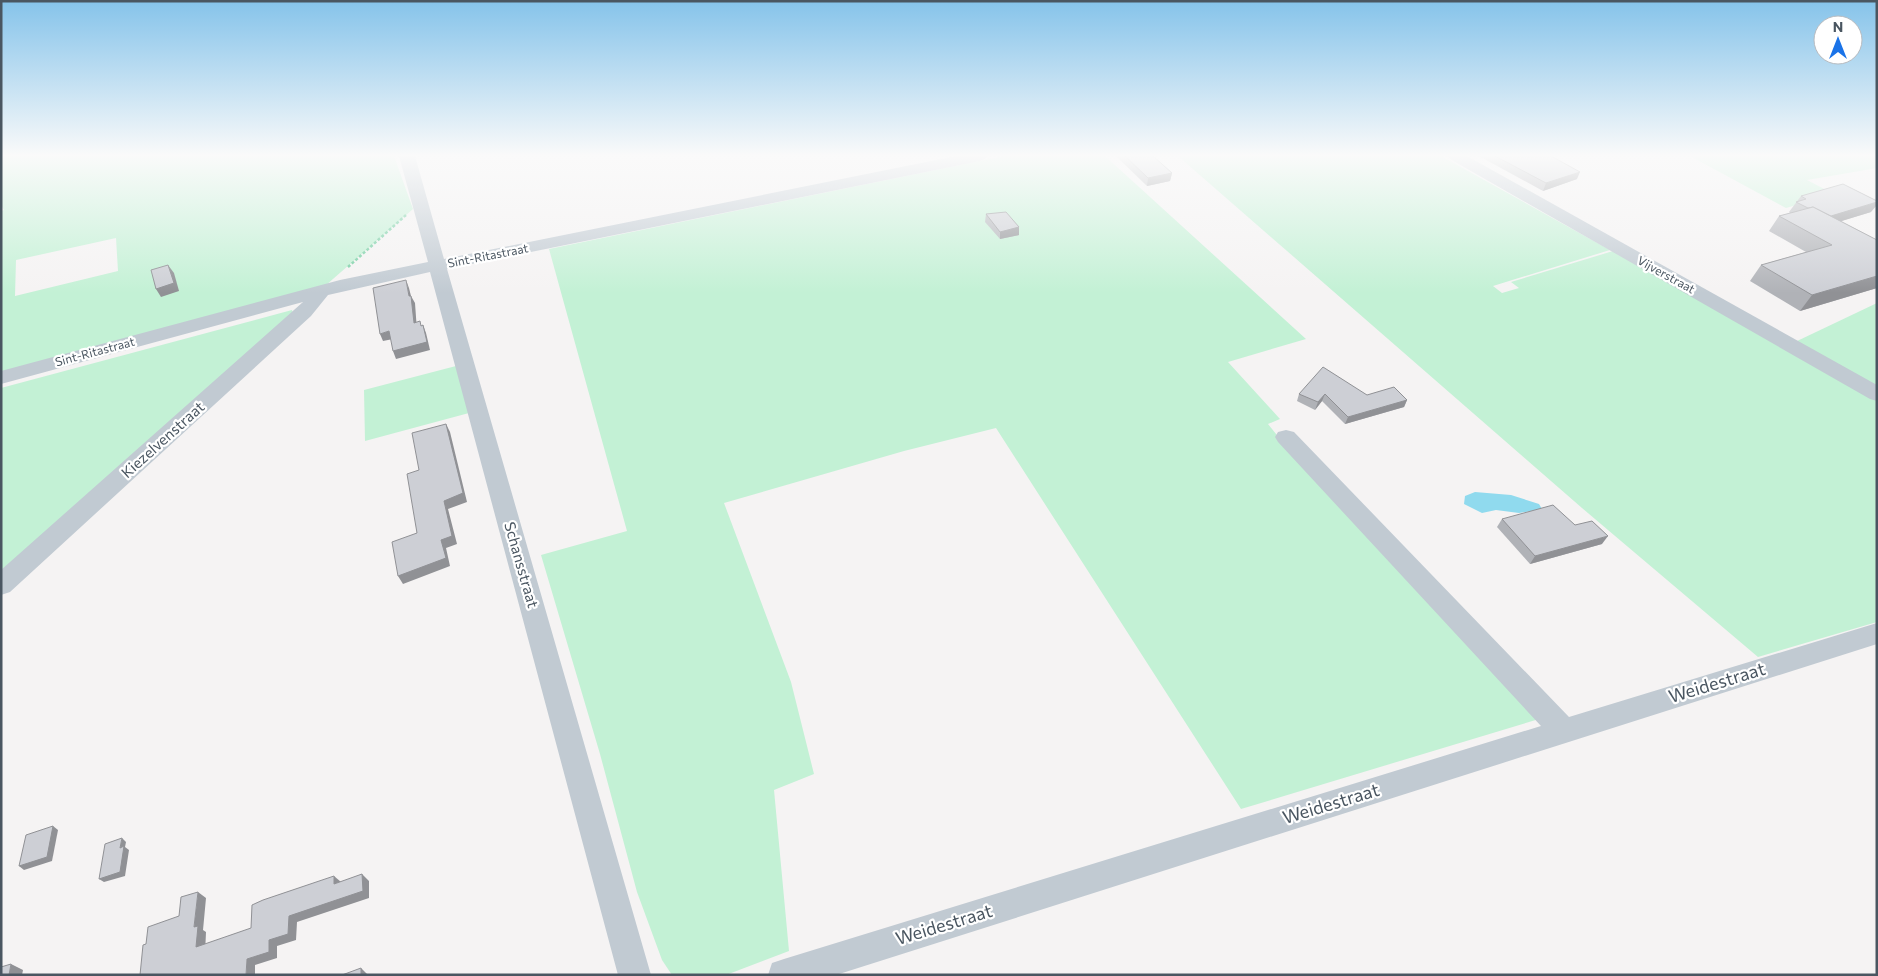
<svg xmlns="http://www.w3.org/2000/svg" width="1878" height="976" font-family="Commissioner,sans-serif">
<style>
.green{fill:#c3f1d5;fill-rule:evenodd}
.water{fill:#90daee}
.lines{fill:none;stroke-linecap:round;stroke-linejoin:round}
.path{stroke:#7ad0a6;stroke-width:2.5;stroke-dasharray:3 2;stroke-linecap:butt}
.minor{fill:#c1cad2;fill-rule:evenodd}
.wall{fill:#b0b2b7}
.shaded-wall{fill:#909195}
.building{fill:#cdcfd5;stroke:#909195}
.labels{text-anchor:middle;stroke-width:4.5;stroke-linejoin:round;paint-order:stroke}
.far-street-label{font-size:12px;fill:#4a5661;stroke:#fff}
.street-label{font-size:15px;fill:#4a5661;stroke:#fff}
.near-street-label{font-size:18px;fill:#4a5661;stroke:#fff}
</style>
<rect width="100%" height="100%" fill="#f5f3f3"/>
<g class="green">
<path d="M 1,156 L 394,156 L 413,209 L 325,286 L 1,373 L 1,211 L 4,210 L 1,205 ZM 116,238 L 118,271 L 15,296 L 16,260 Z"/>
<polygon points="1004,156 1105,156 1306,339 1228,362 1280,419 1268,424 1301,465 1539,719 1241,809 996,428 904,451 724,503 791,682 814,774 774,790 789,951 726,975 672,975 662,960 637,892 600,754 541,555 627,531 549,249"/>
<polygon points="1178,156 1441,156 1610,250 1493,286 1502,293 1519,288 1511,282 1613,251 1877,399 1877,622 1758,657 1582,508"/>
<polygon points="1690,156 1877,156 1877,168 1807,180 1834,194 1786,208"/>
<polygon points="1877,303 1877,388 1795,342"/>
<polygon points="292,310 293,314 1,571 1,388"/>
<polygon points="456,366 469,413 365,441 364,390"/>
</g>
<polygon class="water" points="1475,492 1511,495 1539,504 1542,509 1519,513 1496,510 1482,513 1464,504 1465,496"/>
<g class="lines">
<polyline class="path" points="348,267 406,215"/>
<g class="minor">
<polygon points="399,156 415,156 444,259 956,156 988,156 985,159 980,161 447,269 651,975 618,975 430,272 328,295 311,316 10,592 1,595 1,570 303,302 1,384 1,371 340,280 428,262"/>
<polygon points="1447,156 1467,156 1877,385 1877,401 1870,399 1450,159"/>
<polygon points="1286,430 1294,432 1569,717 1877,623 1877,644 836,975 768,975 772,963 784,959 1541,726 1278,442 1275,437 1278,432"/>
</g>
</g>
<g class="wall">
<polygon points="1116,156 1153,156 1172,173 1170,181 1147,186"/>
<polygon points="1479,156 1551,156 1577,179 1543,191"/>
<polygon points="1801,196 1871,212 1841,221 1877,240 1877,288 1800,311 1750,281 1761,265 1806,252 1769,231 1779,216 1790,213 1789,212"/>
<polygon points="986,214 1019,227 1019,235 1000,239 985,222"/>
<polygon points="1299,394 1367,395 1407,400 1404,407 1345,424 1322,401 1315,410 1297,401"/>
<polygon points="1502,519 1575,525 1602,544 1530,564 1497,527"/>
</g>
<g class="shaded-wall">
<polygon points="1580,172 1577,179 1543,191 1546,183"/>
<polygon points="1172,173 1170,181 1147,186 1148,178"/>
<polygon points="1877,202 1877,205 1871,212 1819,228 1826,217"/>
<polygon points="1019,227 1019,235 1000,239 1000,232"/>
<polygon points="168,265 174,273 179,291 161,297 156,289"/>
<polygon points="1877,276 1877,288 1800,311 1812,295"/>
<polygon points="406,280 409,288 412,300 411,296 415,303 417,331 414,323"/>
<polygon points="423,325 426,333 430,350 396,359 393,351"/>
<polygon points="389,331 393,339 383,341 380,334"/>
<polygon points="1325,394 1322,401 1315,410 1318,402"/>
<polygon points="1407,400 1404,407 1345,424 1348,417"/>
<polygon points="446,424 450,432 467,502 448,509 457,544 446,548 450,566 403,584 398,576 441,540 444,501"/>
<polygon points="1608,536 1602,544 1530,564 1535,556"/>
<polygon points="53,826 58,830 52,861 24,870 19,866"/>
<polygon points="122,838 126,842 125,847 129,850 125,876 104,882 99,879 120,848"/>
<polygon points="362,874 369,881 369,898 297,922 296,940 277,946 277,958 255,965 255,975 246,975 247,959 269,940 289,916"/>
<polygon points="334,876 341,882 334,884"/>
<polygon points="198,892 206,898 203,930 206,932 205,954 196,947 194,927"/>
<polygon points="11,964 23,970 22,975 9,975"/>
<polygon points="361,968 368,975 361,975"/>
</g>
<g class="building">
<polygon points="1125,156 1153,156 1172,173 1148,178"/>
<polygon points="1495,156 1551,156 1580,172 1546,183"/>
<polygon points="1843,184 1877,201 1877,202 1831,216 1813,207 1808,208 1796,202 1806,199 1801,196"/>
<polygon points="1813,207 1877,240 1877,276 1812,295 1761,265 1832,245 1779,216"/>
<polygon points="1006,212 1019,227 1000,232 986,214"/>
<polygon points="168,265 174,283 156,289 151,270"/>
<polygon points="406,280 409,296 411,296 414,323 420,321 421,326 423,325 427,342 393,351 389,331 380,334 373,288"/>
<polygon points="1323,367 1367,395 1394,387 1407,400 1348,417 1325,394 1318,402 1299,394"/>
<polygon points="446,424 463,493 444,501 452,536 441,540 446,558 398,576 392,542 417,533 407,474 419,470 412,433"/>
<polygon points="1553,505 1575,525 1592,521 1608,536 1535,556 1502,519"/>
<polygon points="53,826 47,857 19,866 26,835"/>
<polygon points="122,838 120,848 124,846 120,872 99,879 105,844"/>
<polygon points="362,874 363,891 289,916 288,934 269,940 269,952 247,959 246,975 140,975 143,945 146,944 148,927 179,916 181,897 198,892 194,927 198,926 196,947 251,928 252,905 263,900 334,876 334,884"/>
<polygon points="11,964 9,975 1,975 1,967"/>
<polygon points="361,968 361,975 342,975"/>
</g>
<linearGradient id="sky" x2="0" y2="1"><stop stop-color="#85c3ea"/><stop offset="0.53" stop-color="#fafafa"/><stop offset="1" stop-color="#fafafa" stop-opacity="0"/></linearGradient>
<rect width="1878" height="293" fill="url(#sky)"/>
<g class="labels">
<g class="far-street-label">
<text transform="translate(488 256) rotate(-11)" y="4">Sint-Ritastraat</text>
<text transform="translate(1666 275) rotate(29)" y="4">Vijverstraat</text>
<text transform="translate(95 352) rotate(-15)" y="4">Sint-Ritastraat</text>
</g>
<g class="street-label">
<text transform="translate(163 440) rotate(-42)" y="5">Kiezelvenstraat</text>
<text transform="translate(521 565) rotate(74)" y="5">Schansstraat</text>
</g>
<g class="near-street-label">
<text transform="translate(1717 683) rotate(-17)" y="6">Weidestraat</text>
<text transform="translate(1331 804) rotate(-17)" y="6">Weidestraat</text>
<text transform="translate(944 925) rotate(-17)" y="6">Weidestraat</text>
</g>
</g>
<rect width="1878" height="976" fill="none" stroke="#4a5661" stroke-width="5"/>
<g transform="translate(1838 40)"><circle r="24" fill="#ffffff" stroke="#b7bbc0"/>
<path d="M0-4L9 19L0 12L-9 19Z" fill="#1a73e8"/>
<text y="-8" font-size="14" font-weight="bold" text-anchor="middle" fill="#4a5661">N</text>
</g>
</svg>
